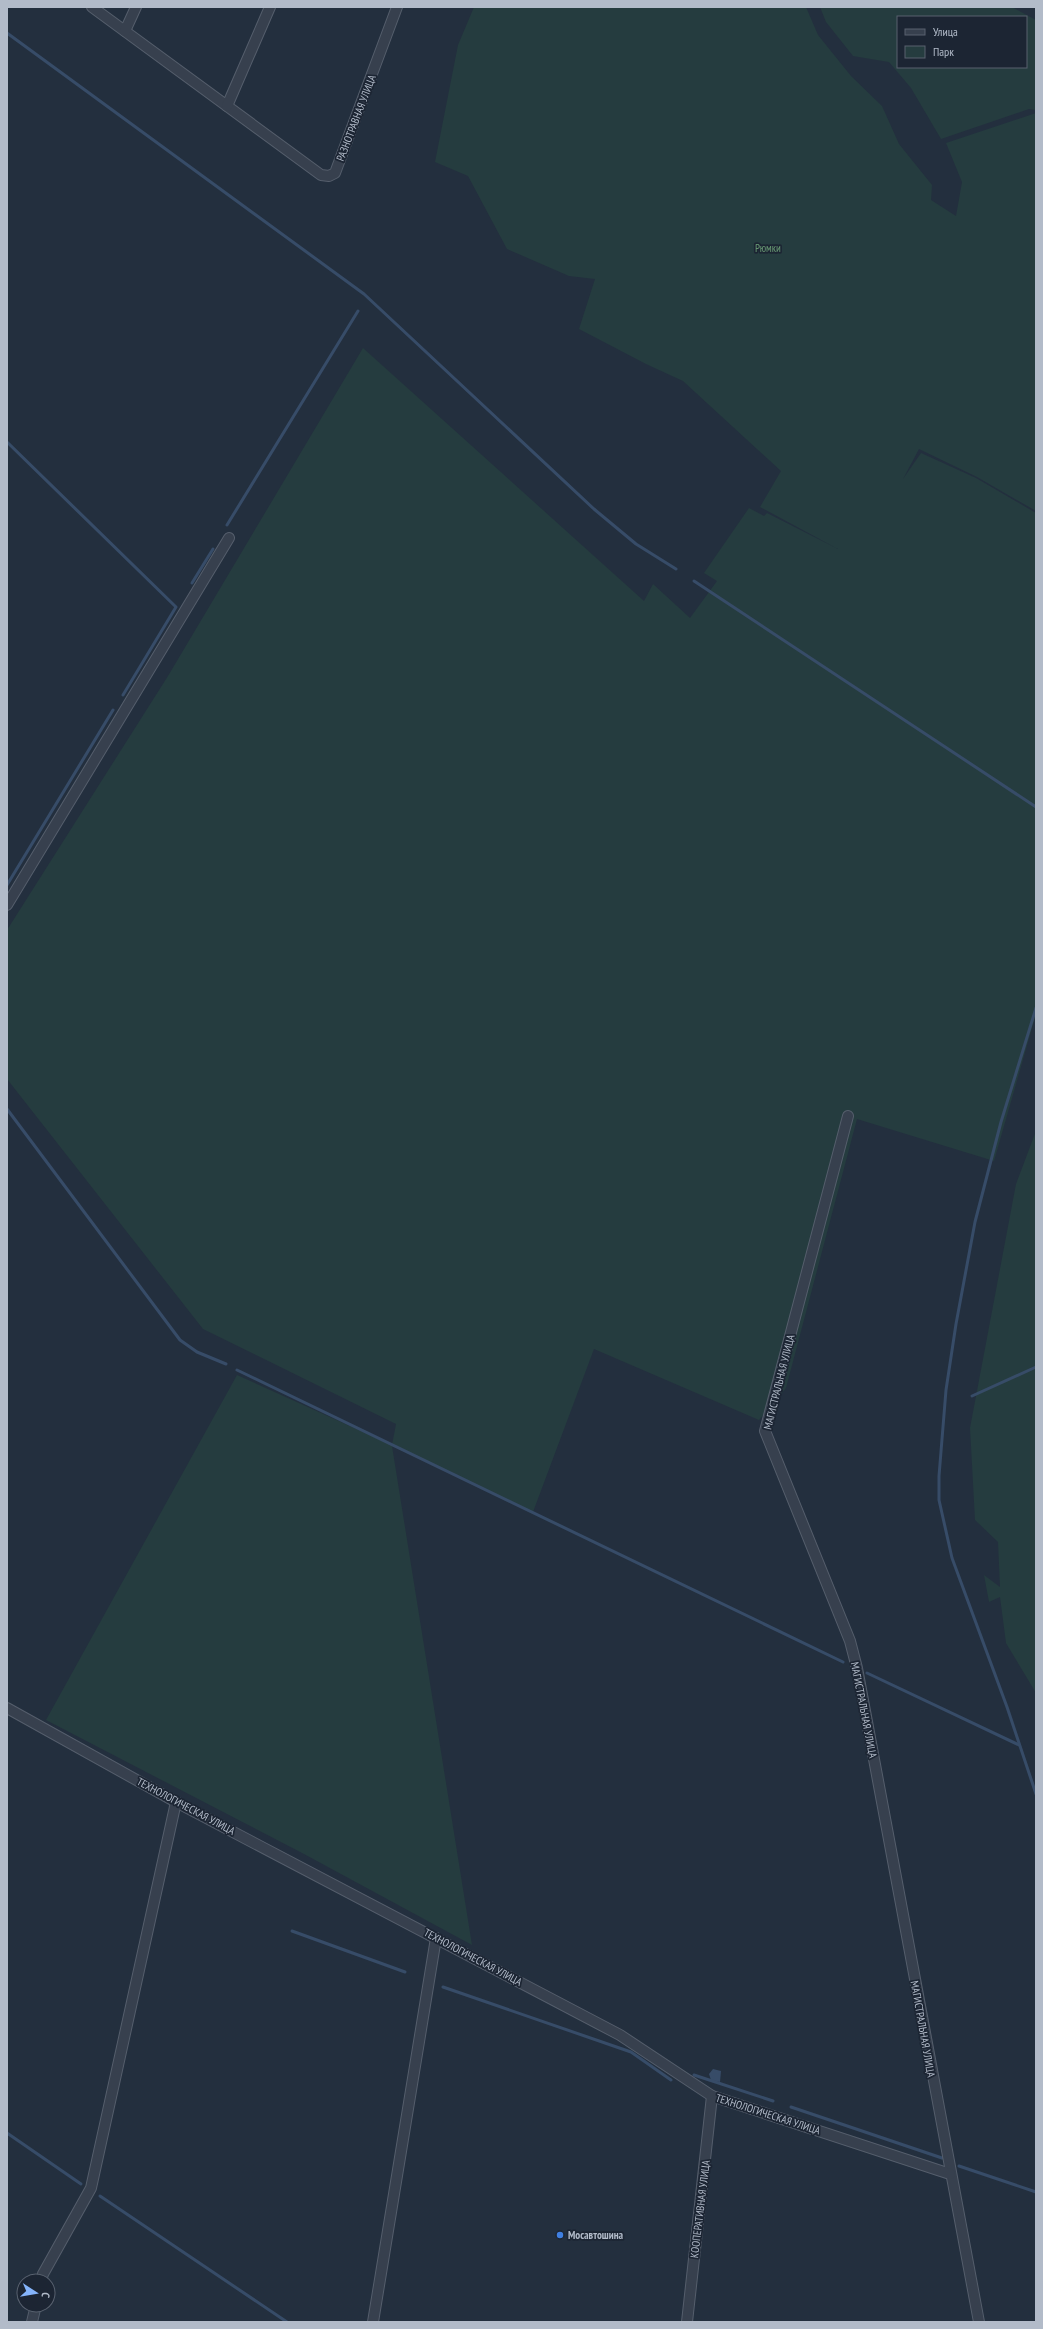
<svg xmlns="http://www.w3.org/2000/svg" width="1043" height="2329" font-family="'PT Sans Narrow',sans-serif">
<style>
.green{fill:#253c3f;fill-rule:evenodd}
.water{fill:#374c68}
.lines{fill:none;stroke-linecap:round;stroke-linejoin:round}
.stream{stroke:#374c68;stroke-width:3}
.minor-casing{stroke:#555e6c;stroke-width:12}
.minor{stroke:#37404e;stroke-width:10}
.shop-dot{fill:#3f7fe0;stroke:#1c2533;stroke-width:1.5}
.labels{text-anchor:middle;stroke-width:3.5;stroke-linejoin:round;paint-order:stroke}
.street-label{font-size:11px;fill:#b2bbc9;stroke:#1c2533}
.park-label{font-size:11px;fill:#699b74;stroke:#1c2533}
.poi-label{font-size:11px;font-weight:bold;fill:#b2bbc9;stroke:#1c2533;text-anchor:start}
</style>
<rect width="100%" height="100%" fill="#232f3e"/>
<g class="green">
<polygon points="474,7 806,7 818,35 851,76 882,106 899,144 932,185 931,200 956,216 962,182 946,143 1036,113 1036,511 977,477 919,449 903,479 921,453 976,478 1036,513 1036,1014 994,1161 857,1119 786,1388 759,1420 594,1349 533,1512 392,1446 472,1945 304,1854 46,1720 237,1375 392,1445 396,1424 203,1329 7,1079 7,930 168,676 363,348 644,601 653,584 690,618 717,581 704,573 749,508 764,516 767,513 838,549 760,507 781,471 683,381 646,364 579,329 595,279 569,276 507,249 468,176 435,162 458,45"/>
<path d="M 820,7 L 1012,7 L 1036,20 L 1036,110 L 1029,109 L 941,139 L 911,88 L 889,62 L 853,56 L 826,22 ZM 898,17 L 1026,17 L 1026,67 L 898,67 Z"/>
<polygon points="1036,1131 1036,1693 1006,1643 1000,1597 989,1602 984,1575 1000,1587 998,1542 975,1520 970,1428 1016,1184"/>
</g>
<polygon class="water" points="713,2069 721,2071 720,2082 711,2080 709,2074"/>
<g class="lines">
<g class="stream">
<polyline points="7,33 364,294 594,509 636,544 676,569"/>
<polyline points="7,442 176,607 123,695"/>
<polyline points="227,525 358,311"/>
<polyline points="694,581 1036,807"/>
<polyline points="192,583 213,549"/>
<polyline points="7,885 113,710"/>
<polyline points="1036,1008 1001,1122 975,1222 956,1324 946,1390 939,1476 939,1500 952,1558 1007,1707 1036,1794"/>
<polyline points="7,1109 180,1340 197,1352 226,1364"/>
<polyline points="237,1370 843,1662"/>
<polyline points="972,1396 1036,1367"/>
<polyline points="867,1673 1019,1745"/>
<polyline points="292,1931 405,1972"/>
<polyline points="443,1987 631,2052 671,2080"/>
<polyline points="694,2075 773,2101"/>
<polyline points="791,2107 942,2158"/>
<polyline points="7,2133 81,2184"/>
<polyline points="959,2166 1036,2192"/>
<polyline points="100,2196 287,2322"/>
</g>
<defs>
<g id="minor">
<polyline points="92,7 321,175 329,176 335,173 397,7"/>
<polyline points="125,31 136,7"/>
<polyline points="227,106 270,7"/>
<polyline points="7,905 229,538"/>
<polyline points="848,1116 765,1431 850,1641 857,1668 979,2322"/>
<polyline points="7,1708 176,1802 620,2035 712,2096 950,2174"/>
<polyline points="41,2281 43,2274 91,2188 176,1802"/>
<polyline points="32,2322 36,2305"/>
<polyline points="373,2322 436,1938"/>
<polyline points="687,2322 712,2096"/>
</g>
</defs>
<use href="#minor" class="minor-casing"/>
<use href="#minor" class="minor"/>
</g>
<circle class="shop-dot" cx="560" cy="2235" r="4"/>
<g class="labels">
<g class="street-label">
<text transform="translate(356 118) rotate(-69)" y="4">РАЗНОТРАВНАЯ УЛИЦА</text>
<text transform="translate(779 1382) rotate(-76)" y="4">МАГИСТРАЛЬНАЯ УЛИЦА</text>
<text transform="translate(864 1710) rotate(79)" y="4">МАГИСТРАЛЬНАЯ УЛИЦА</text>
<text transform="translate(186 1806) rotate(28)" y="4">ТЕХНОЛОГИЧЕСКАЯ УЛИЦА</text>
<text transform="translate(473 1957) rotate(28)" y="4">ТЕХНОЛОГИЧЕСКАЯ УЛИЦА</text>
<text transform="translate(923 2029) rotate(80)" y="4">МАГИСТРАЛЬНАЯ УЛИЦА</text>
<text transform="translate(768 2114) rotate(18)" y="4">ТЕХНОЛОГИЧЕСКАЯ УЛИЦА</text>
<text transform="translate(700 2209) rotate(-83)" y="4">КООПЕРАТИВНАЯ УЛИЦА</text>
</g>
<g class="park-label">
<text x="768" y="252">Рюмки</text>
</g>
<g class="poi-label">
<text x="568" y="2239">Мосавтошина</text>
</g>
</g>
<rect width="1043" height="2329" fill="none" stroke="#b2bbc9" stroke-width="16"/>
<rect x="897" y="16" width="130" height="52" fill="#1c2533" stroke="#58616f"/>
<rect x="905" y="29" width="20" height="6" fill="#37404e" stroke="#58616f"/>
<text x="933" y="36" font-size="12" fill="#b2bbc9">Улица</text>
<rect x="905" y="46" width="20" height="12" fill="#253c3f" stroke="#58616f"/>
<text x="933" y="56" font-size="12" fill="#b2bbc9">Парк</text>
<g transform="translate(36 2293) rotate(102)"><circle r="19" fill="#1c2533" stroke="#58616f"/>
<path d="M0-3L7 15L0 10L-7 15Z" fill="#85b4fb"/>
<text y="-6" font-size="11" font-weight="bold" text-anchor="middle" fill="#b2bbc9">С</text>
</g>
</svg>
